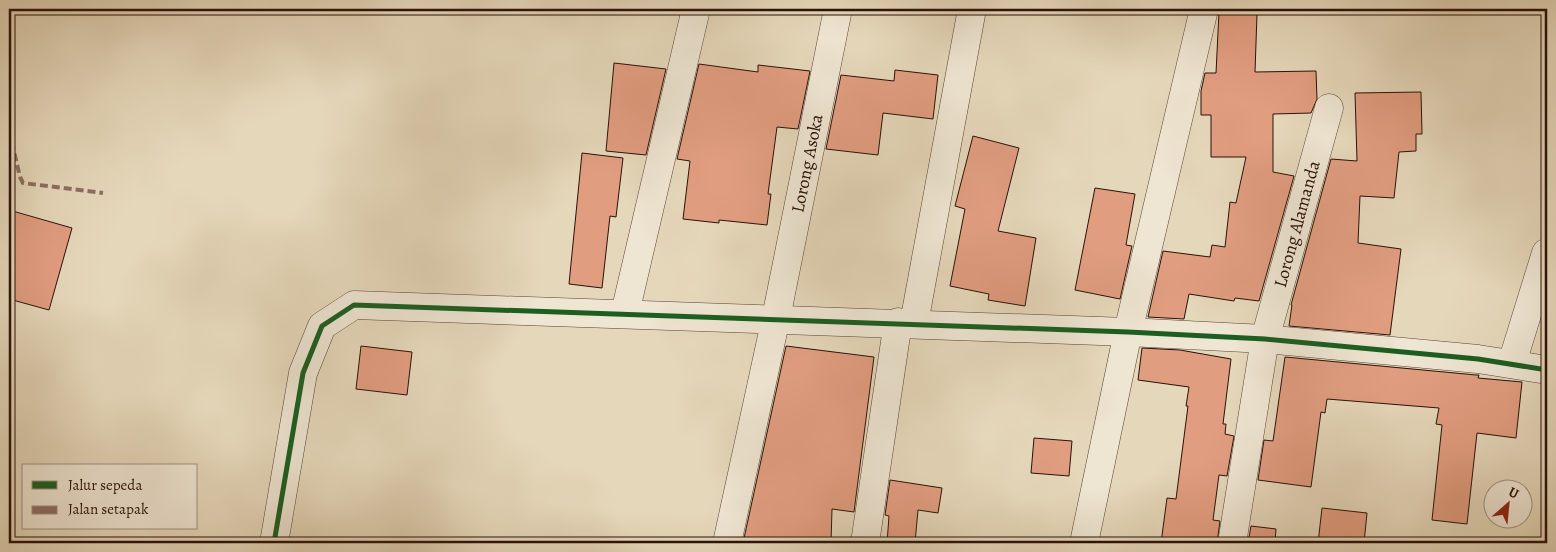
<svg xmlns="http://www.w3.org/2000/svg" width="1556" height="552" font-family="Alegreya,serif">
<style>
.building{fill:#e19d80;stroke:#291108}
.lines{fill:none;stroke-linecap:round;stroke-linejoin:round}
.minor-casing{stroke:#584234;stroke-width:29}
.minor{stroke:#eee5d2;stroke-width:28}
.quiet{stroke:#8d6e63;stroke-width:4;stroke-dasharray:8 4;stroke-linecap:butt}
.cycleway-casing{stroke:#eee5d2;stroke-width:8}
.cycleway{stroke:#1b5e20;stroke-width:5}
.labels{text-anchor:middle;stroke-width:4.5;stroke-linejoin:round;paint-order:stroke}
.street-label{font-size:18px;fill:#291108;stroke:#eee5d2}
</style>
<rect width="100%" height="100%" fill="#e5d7ba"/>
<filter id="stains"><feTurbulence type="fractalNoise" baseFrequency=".004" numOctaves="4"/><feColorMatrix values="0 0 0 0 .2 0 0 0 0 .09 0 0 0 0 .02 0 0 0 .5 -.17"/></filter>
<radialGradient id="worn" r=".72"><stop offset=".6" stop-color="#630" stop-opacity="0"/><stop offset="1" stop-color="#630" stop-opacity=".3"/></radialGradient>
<g class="building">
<polygon points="1219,12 1257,14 1255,72 1316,71 1317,99 1311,113 1273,114 1273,172 1294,176 1259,301 1235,298 1234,301 1189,294 1184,319 1148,317 1163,251 1210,257 1212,245 1225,247 1230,202 1236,203 1246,157 1211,157 1211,115 1201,115 1201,91 1205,73 1216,73"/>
<polygon points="614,63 666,69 646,155 606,151"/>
<polygon points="699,64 758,72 758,65 810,71 798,129 777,127 768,194 771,194 767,225 719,220 719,223 683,219 690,161 677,159"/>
<polygon points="895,70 938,75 933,119 883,113 878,155 826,149 841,75 894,81"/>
<polygon points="1421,92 1422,134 1416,134 1416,151 1399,152 1394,198 1360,196 1358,243 1401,249 1390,335 1289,326 1292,305 1291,305 1331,159 1357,161 1355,93"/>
<polygon points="973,136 1019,148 998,231 1036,238 1025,306 988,300 989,294 950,286 965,209 955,206"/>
<polygon points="582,153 623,158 616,217 610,216 602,288 569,284"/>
<polygon points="1095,188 1135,194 1126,245 1132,246 1120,299 1075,290"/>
<polygon points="9,210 72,228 49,310 9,299"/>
<polygon points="361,346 412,352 407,395 356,389"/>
<polygon points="786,346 874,357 854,512 832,509 831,543 743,543"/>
<polygon points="1142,348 1180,350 1231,359 1223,424 1226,424 1225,434 1234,436 1227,476 1219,475 1213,520 1220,521 1217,543 1161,543 1167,498 1176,499 1188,406 1186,406 1189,387 1138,380"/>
<polygon points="1285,357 1476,375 1479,375 1478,378 1522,382 1516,438 1477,433 1467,524 1432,520 1442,425 1436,424 1439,408 1327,399 1325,413 1321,412 1311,487 1258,480 1264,440 1273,441"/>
<polygon points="1034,438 1072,441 1069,476 1031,473"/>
<polygon points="890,480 942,488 938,513 918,510 915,543 887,543 889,516 885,515"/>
<polygon points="1322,508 1367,513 1364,543 1318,543"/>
<polygon points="1251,526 1276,529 1275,543 1248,543"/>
</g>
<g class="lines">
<defs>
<g id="minor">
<polyline points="625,313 696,9"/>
<polyline points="914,323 972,9"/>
<polyline points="1512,363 1546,253"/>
<polyline points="274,543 303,373 322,326 354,305 1128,332 1265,339 1478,359 1547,370"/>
<path id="s1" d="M 727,543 L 776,318 L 838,9"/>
<polyline points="865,543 898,322"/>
<polyline points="1084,543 1128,332 1204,9"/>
<path id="s2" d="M 1232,543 L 1265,339 L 1329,108"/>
</g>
</defs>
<use href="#minor" class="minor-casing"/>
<use href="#minor" class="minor"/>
<polyline class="quiet" points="9,130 20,177 23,183 103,193"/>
<defs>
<polyline id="cycleway" points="274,543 303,373 322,326 354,305 1128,332 1265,339 1478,359 1547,370"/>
</defs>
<use href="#cycleway" class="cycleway-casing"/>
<use href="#cycleway" class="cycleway"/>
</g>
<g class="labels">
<g class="street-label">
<text dy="6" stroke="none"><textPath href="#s1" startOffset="388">Lorong Asoka</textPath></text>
<text dy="6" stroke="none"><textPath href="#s2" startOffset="326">Lorong Alamanda</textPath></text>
</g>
</g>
<rect width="1556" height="552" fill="none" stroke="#e5d7ba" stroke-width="30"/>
<rect x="10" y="10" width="1536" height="532" fill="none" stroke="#291108" stroke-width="2.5"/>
<rect x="15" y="15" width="1526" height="522" fill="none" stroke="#291108"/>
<rect x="22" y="464" width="175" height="65" fill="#eee5d2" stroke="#9f9081"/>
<rect x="32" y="481" width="25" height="8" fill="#1b5e20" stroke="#9f9081"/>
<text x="68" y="490" font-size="15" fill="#291108">Jalur sepeda</text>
<rect x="32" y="506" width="25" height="8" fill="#8d6e63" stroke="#9f9081"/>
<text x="68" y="514" font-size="15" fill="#291108">Jalan setapak</text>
<g transform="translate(1508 504) rotate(27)"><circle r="24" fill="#eee5d2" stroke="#9f9081"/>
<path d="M0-4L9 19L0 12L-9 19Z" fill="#8f2418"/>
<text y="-8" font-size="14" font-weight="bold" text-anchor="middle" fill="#291108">U</text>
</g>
<rect width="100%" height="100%" filter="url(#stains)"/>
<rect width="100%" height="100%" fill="url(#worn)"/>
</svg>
